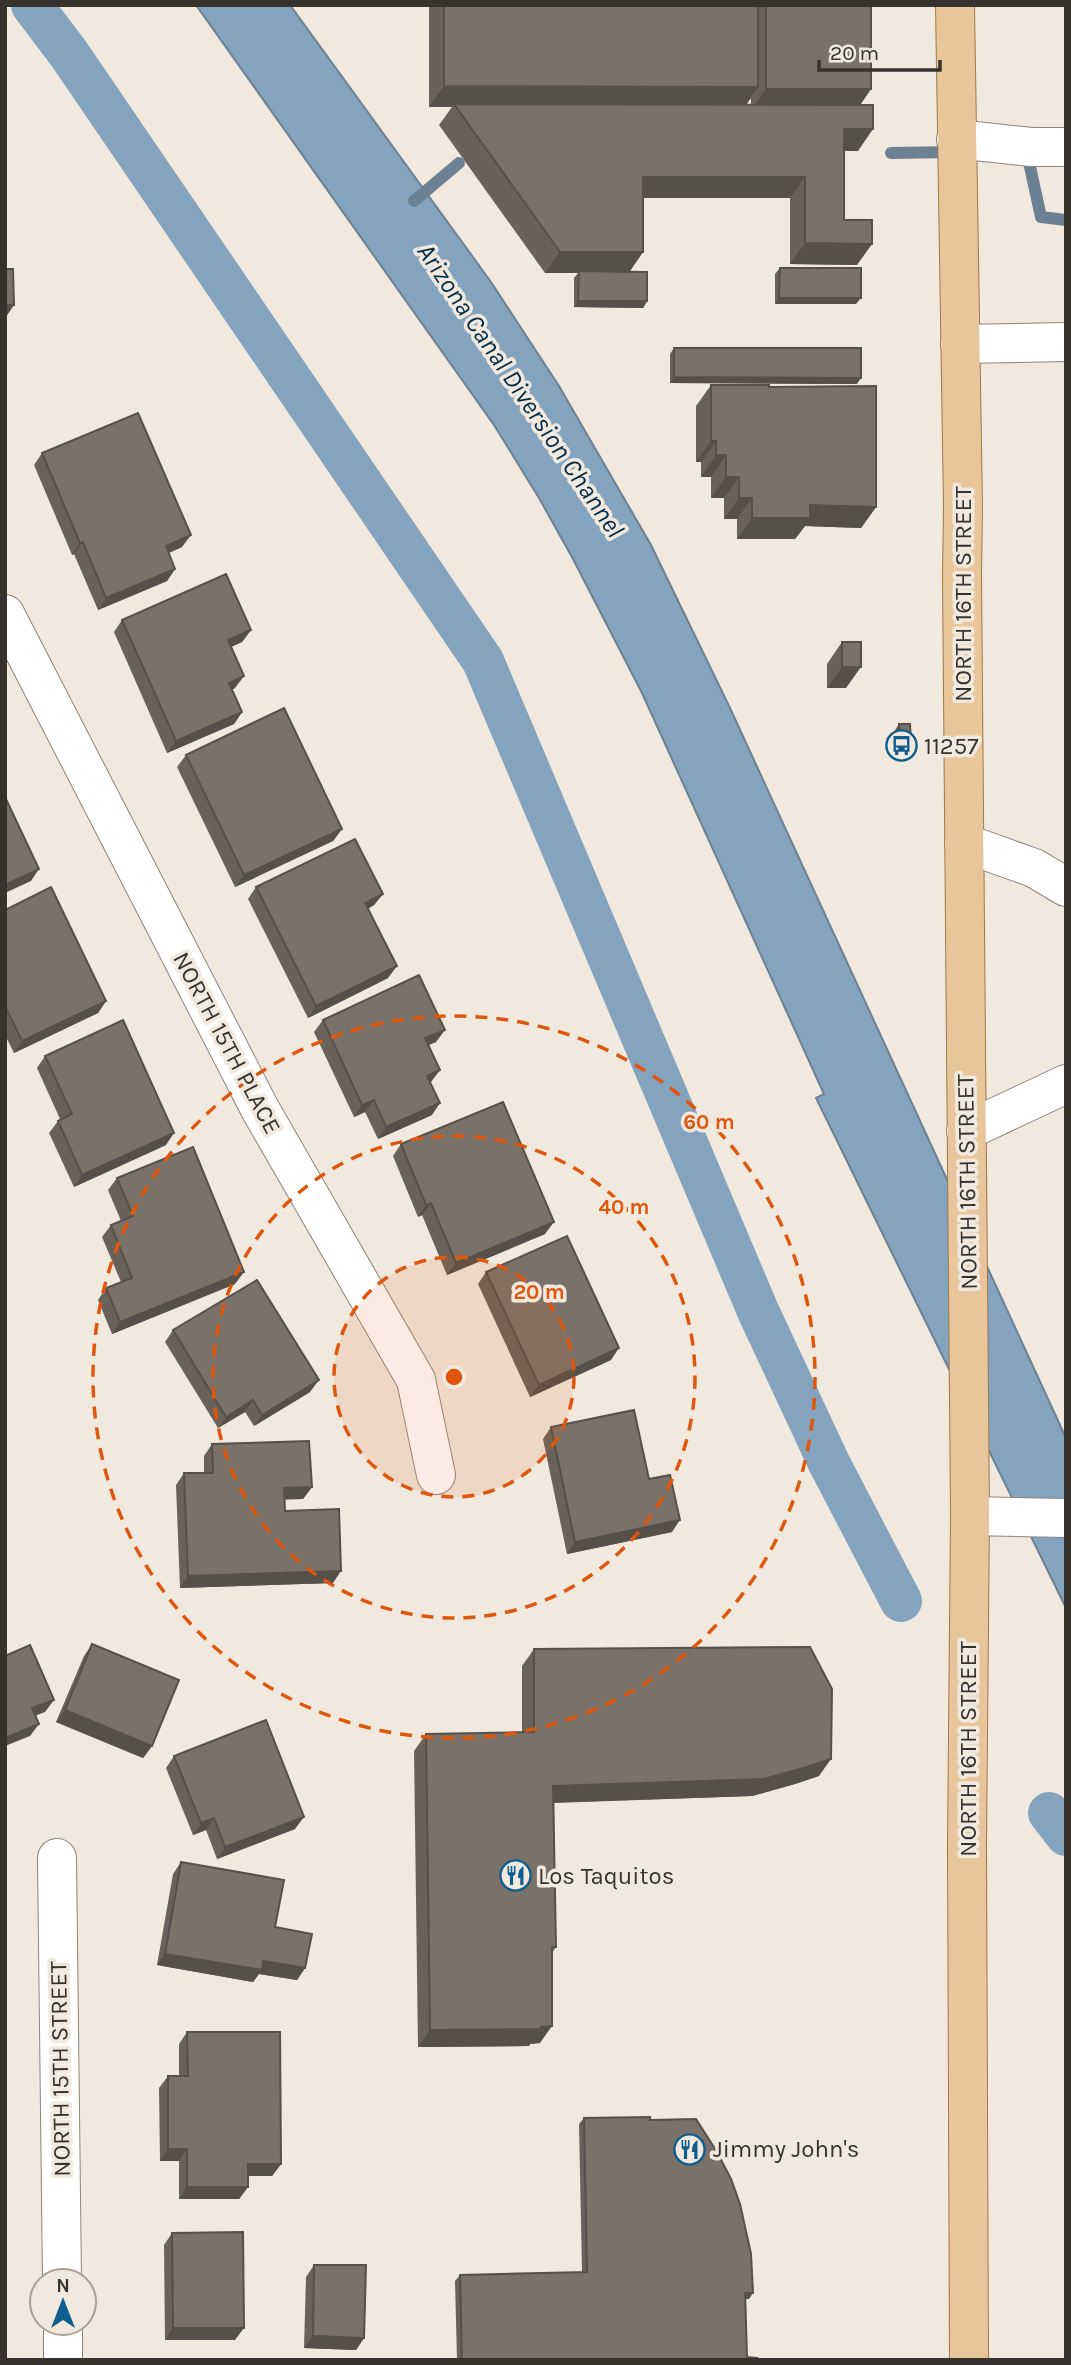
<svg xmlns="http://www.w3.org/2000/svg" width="1071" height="2365" font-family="Karla,sans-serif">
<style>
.water{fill:#83a3be;stroke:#6c8193;stroke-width:2}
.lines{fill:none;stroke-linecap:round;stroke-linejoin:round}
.stream{stroke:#6c8193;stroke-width:12}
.canal{stroke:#83a3be;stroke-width:42}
.minor-casing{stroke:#8d847a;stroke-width:40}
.major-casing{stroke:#9f7949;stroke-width:40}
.minor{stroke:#fff;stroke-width:38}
.major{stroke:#e8c59a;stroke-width:38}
.wall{fill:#69625a;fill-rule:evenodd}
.shaded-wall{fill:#55504a}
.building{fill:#7a7269;stroke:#55504a;stroke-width:2}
.ring{fill:none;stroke:#df570e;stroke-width:3.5;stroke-dasharray:12 9}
.labels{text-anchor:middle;stroke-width:7;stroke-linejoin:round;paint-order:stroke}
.street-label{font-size:24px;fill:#36322e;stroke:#f2e9de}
.poi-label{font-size:24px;fill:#36322e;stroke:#f2e9de;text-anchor:start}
.water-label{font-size:26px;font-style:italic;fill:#032c47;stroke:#f2e9de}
.centre{fill:#df570e;stroke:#f2e9de;stroke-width:3.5}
.ring-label{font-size:21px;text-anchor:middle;font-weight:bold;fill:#df570e;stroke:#f2e9de;stroke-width:7;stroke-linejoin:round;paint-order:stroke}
</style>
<rect width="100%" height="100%" fill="#f2e9de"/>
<polygon class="water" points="196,5 290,5 491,282 559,386 651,545 730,708 1066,1438 1066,1608 816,1098 824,1094 642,693 573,559 539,498 494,425"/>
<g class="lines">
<g class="stream">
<polyline points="891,153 954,152"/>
<polyline points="1027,153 1041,217 1066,220"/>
<polyline points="414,201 459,163"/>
</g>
<g class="canal">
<polyline points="32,5 69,54 483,661 758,1311 829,1463 901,1601"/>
<polyline points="1049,1813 1066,1835"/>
</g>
<defs>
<g id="minor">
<polyline points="956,139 1031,147 1066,147"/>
<polyline points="960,344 1066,342"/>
<polyline points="5,614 260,1109 416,1380 436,1475"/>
<polyline points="964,843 1034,868 1066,887"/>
<polyline points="966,1131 1066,1084"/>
<polyline points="970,1516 1066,1518"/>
<polyline points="57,1858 62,2281"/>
<polyline points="63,2323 63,2360"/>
</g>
<polyline id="major" points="955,5 963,507 962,575 970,1516 967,1845 969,2360"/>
</defs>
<use href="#minor" class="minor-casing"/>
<use href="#major" class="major-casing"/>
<use href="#minor" class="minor"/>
<use href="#major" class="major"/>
</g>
<g class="wall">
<path d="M 429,5 L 871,5 L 871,89 L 860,105 L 858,151 L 844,151 L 844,220 L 857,265 L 790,264 L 790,198 L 643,198 L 643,252 L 629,272 L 647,301 L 643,308 L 574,307 L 574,278 L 578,273 L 545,273 L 439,125 L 452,107 L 429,107 ZM 751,98 L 751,105 L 746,105 Z"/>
<polygon points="780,268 856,304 775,304 775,274"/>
<polygon points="674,348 857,384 670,383 670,354"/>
<polygon points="711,385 769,387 876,507 861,528 805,526 795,539 737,539 737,519 724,519 724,498 711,498 711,477 701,477 701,462 696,462 696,406"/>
<polygon points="42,453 182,547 169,553 175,569 167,581 98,610 74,554 72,555 34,465"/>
<polygon points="122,620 251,630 242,642 231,647 235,688 232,690 242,712 234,724 167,753 114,632"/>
<polygon points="842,642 846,688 827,688 827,664"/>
<polygon points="899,724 907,746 895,754 895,730"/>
<polygon points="186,755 342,829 333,841 235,887 177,767"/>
<polygon points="256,887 383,894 374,905 368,909 388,978 308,1018 248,899"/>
<polygon points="5,910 106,1001 98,1013 14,1053 5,1035"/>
<polygon points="323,1020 436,1042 428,1045 440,1070 430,1082 432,1115 378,1139 365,1112 354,1117 314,1032"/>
<polygon points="45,1056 166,1145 74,1187 49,1133 58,1121 60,1119 37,1068"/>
<polygon points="401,1144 545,1234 447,1275 422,1215 418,1217 393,1156"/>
<polygon points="117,1178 235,1284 112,1334 98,1300 106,1288 121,1282 102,1237 111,1225 121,1221 108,1190"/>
<polygon points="486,1272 611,1360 530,1397 478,1284"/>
<polygon points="173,1330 310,1392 254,1426 245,1412 218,1428 165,1342"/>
<polygon points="551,1427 649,1479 672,1532 567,1554 543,1439"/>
<polygon points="212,1444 312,1487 303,1499 285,1499 285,1511 333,1583 180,1588 176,1485 184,1473 204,1473 204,1456"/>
<polygon points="92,1644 152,1746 143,1758 56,1722 84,1656"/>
<polygon points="534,1649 819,1776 795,1784 752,1796 554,1803 556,1947 552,1953 540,2043 530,2044 529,2046 418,2047 414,1751 426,1734 522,1732 522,1666"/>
<polygon points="174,1756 295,1829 217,1859 206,1830 193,1835 166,1768"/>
<polygon points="181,1862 275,1927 305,1968 297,1980 259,1974 253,1982 157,1965 173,1874"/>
<polygon points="187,2032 281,2164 272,2176 248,2176 248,2187 239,2199 179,2199 179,2161 160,2161 159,2088 168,2076 179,2076 179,2044"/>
<polygon points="584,2118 650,2120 749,2299 746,2299 747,2357 761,2360 457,2360 455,2281 460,2275 582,2272 579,2124"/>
<polygon points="172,2233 235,2340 165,2340 164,2245"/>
<polygon points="314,2265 364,2338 356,2350 304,2348 306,2277"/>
</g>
<g class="shaded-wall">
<polygon points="444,86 758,87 743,109 454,104 452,107 429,107"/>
<polygon points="766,89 871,89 856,111 751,110"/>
<polygon points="844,129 873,129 858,151 829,151"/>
<polygon points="643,177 805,177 790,198 628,198"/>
<polygon points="805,243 872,244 857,265 790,264"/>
<polygon points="560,252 643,252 628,274 579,271 578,273 545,273"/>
<polygon points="779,298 861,298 856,304 775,304"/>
<polygon points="578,301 647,301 643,308 574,307"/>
<polygon points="5,305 14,305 6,317 5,317"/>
<polygon points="674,377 861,378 857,384 670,383"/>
<polygon points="711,441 716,441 701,462 696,462"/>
<polygon points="716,455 726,455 711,477 701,477"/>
<polygon points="726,477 739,477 724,498 711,498"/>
<polygon points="739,498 752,498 737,519 724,519"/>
<polygon points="810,505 876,507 861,528 805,526 795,539 737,539 752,518"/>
<polygon points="191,535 182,547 157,558 166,546"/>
<polygon points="83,542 74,554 72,555 80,543"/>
<polygon points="175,569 167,581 98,610 106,598"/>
<polygon points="251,630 242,642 219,652 228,640"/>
<polygon points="842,667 861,667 846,688 827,688"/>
<polygon points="244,676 235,688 221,695 229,683"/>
<polygon points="242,712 234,724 167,753 176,741"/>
<polygon points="911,740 907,746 895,754 900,748"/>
<polygon points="342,829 333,841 235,887 244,875"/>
<polygon points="39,869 31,881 5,893 5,885"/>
<polygon points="383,894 374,905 356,915 365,903"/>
<polygon points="397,966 388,978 308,1018 316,1006"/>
<polygon points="106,1001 98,1013 14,1053 22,1041"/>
<polygon points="445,1030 436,1042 417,1050 425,1038"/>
<polygon points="440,1070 431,1082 419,1088 427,1076"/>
<polygon points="374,1100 365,1112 354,1117 362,1105"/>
<polygon points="440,1103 432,1115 378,1139 386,1127"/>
<polygon points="174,1133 166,1145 74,1187 82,1175"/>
<polygon points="431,1203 422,1215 418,1217 426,1205"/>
<polygon points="554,1222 545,1234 447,1275 456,1263"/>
<polygon points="244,1272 235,1284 112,1334 120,1322"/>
<polygon points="619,1348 611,1360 530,1397 539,1385"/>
<polygon points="319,1380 310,1392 254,1426 262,1415"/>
<polygon points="253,1400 245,1412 218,1428 226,1417"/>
<polygon points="312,1487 303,1499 276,1500 284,1488"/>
<polygon points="680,1520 672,1532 567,1554 575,1542"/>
<polygon points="341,1571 333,1583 180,1588 188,1576"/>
<polygon points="54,1700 45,1712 24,1720 32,1708"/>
<polygon points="65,1710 152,1746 143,1758 56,1722"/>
<polygon points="39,1724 30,1736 5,1746 5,1738"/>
<polygon points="831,1759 819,1776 795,1784 752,1796 541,1803 553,1786"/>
<polygon points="304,1817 295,1829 217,1859 225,1847"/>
<polygon points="214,1818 206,1830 193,1835 201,1823"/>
<polygon points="165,1954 263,1961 305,1968 297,1980 259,1974 253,1982 157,1965"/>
<polygon points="552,2026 540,2043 530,2044 529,2046 418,2047 430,2030"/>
<polygon points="168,2149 187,2149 179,2161 160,2161"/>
<polygon points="248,2164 281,2164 272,2176 239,2176"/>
<polygon points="187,2187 248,2187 239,2199 179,2199"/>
<polygon points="745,2293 753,2293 749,2299 741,2299"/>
<polygon points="173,2328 244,2328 235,2340 165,2340"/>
<polygon points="313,2336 364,2338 356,2350 304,2348"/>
</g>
<g class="building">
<polygon points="444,5 758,5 758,87 444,86"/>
<rect x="766" y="5" width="105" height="84"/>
<polygon points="454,104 873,105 873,129 844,129 844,220 872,220 872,244 805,243 805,177 643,177 643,252 560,252"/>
<polygon points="780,268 861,268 861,298 779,298"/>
<polygon points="5,269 13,269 14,305 5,305"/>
<polygon points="579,271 647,272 647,301 578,301"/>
<polygon points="674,348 861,348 861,378 674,377"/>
<polygon points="711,385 769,385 769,387 876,386 876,507 810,505 810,518 752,518 752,498 739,498 739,477 726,477 726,455 716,455 716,441 711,441"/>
<polygon points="138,413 191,535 166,546 175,569 106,598 83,542 80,543 42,453"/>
<polygon points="226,574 251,630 228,640 244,676 229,683 242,712 176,741 122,620"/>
<rect x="842" y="642" width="19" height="25"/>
<polygon points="284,708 342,829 244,875 186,755"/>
<polygon points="899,724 910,724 911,740 900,748"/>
<polygon points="5,797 39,869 5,885"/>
<polygon points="355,839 383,894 365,903 397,966 316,1006 256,887"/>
<polygon points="51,887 106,1001 22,1041 5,1006 5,910"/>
<polygon points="419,975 445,1030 425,1038 440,1070 427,1076 440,1103 386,1127 374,1100 362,1105 323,1020"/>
<polygon points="123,1020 174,1133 82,1175 58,1121 72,1114 45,1056"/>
<polygon points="503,1102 554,1222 456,1263 431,1203 426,1205 401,1144"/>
<polygon points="193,1147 244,1272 120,1322 106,1288 132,1278 111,1225 133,1216 117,1178"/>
<polygon points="567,1236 619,1348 539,1385 486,1272"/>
<polygon points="257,1280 319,1380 262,1415 253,1400 226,1417 173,1330"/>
<polygon points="634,1410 649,1479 670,1475 680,1520 575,1542 551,1427"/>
<polygon points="309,1441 312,1487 284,1488 285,1511 339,1509 341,1571 188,1576 184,1473 213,1473 212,1444"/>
<polygon points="92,1644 179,1680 152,1746 65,1710"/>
<polygon points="30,1645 54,1700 32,1708 39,1724 5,1738 5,1656"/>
<polygon points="810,1647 832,1689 831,1759 807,1767 764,1779 553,1786 556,1947 552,1947 552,2026 541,2027 541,2029 430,2030 426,1734 534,1732 534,1649"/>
<polygon points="266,1720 304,1817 225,1847 214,1818 201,1823 174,1756"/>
<polygon points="181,1862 284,1880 275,1927 312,1934 305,1968 263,1961 262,1970 165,1954"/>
<polygon points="187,2032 280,2032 281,2164 248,2164 248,2187 187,2187 187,2149 168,2149 168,2076 188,2076"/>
<polygon points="650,2117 650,2120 696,2119 717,2152 731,2179 740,2204 751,2254 753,2293 745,2293 747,2357 757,2358 761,2360 462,2360 460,2275 587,2272 584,2118"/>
<polygon points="243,2232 244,2328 173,2328 172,2233"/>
<polygon points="314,2265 366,2265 364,2338 313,2336"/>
</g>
<circle cx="454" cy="1377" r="120" fill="#df570e" fill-opacity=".12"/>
<g class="ring">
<circle cx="454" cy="1377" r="120"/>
<circle cx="454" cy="1377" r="241"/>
<circle cx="454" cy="1377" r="361"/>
</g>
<defs>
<symbol id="bus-ring" viewBox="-11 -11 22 22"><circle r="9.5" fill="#f2e9de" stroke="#0e5d8f" stroke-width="1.5"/><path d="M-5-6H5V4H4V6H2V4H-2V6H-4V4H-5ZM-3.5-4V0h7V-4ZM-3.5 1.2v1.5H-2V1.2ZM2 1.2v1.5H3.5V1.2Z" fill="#0e5d8f"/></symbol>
<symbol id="restaurant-ring" viewBox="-11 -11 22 22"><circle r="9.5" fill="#f2e9de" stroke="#0e5d8f" stroke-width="1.5"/><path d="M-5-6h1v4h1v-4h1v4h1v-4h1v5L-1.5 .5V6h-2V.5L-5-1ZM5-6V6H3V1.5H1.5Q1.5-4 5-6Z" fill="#0e5d8f"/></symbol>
</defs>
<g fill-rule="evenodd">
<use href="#bus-ring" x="884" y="728" width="35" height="35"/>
<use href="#restaurant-ring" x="498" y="1858" width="35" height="35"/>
<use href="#restaurant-ring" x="672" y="2132" width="35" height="35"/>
</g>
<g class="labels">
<g class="street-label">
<text transform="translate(963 594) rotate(-90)" y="8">NORTH 16TH STREET</text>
<text transform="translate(227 1043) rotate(62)" y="8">NORTH 15TH PLACE</text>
<text transform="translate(967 1182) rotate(-91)" y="8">NORTH 16TH STREET</text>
<text transform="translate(968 1749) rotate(-90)" y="8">NORTH 16TH STREET</text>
<text transform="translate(60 2069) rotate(-91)" y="8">NORTH 15TH STREET</text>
</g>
<g class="poi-label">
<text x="924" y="754">11257</text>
<text x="538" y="1884">Los Taquitos</text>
<text x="713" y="2157">Jimmy John's</text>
</g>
<g class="water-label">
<text transform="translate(521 390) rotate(56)" y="9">Arizona Canal Diversion Channel</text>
</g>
</g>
<circle cx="454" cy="1377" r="10" class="centre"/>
<g class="ring-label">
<text x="709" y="1129">60 m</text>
<text x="624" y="1214">40 m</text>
<text x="539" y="1299">20 m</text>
</g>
<rect width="1071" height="2365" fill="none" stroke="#36322e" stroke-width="14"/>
<g transform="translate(63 2302)"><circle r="33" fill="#f2e9de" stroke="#a7a098" stroke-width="2"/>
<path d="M0-5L12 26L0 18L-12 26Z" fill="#0e5d8f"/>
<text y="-10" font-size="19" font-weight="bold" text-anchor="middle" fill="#36322e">N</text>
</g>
<path d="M819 60v10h121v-10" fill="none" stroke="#36322e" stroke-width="3.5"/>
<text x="830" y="60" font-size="21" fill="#36322e" stroke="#f2e9de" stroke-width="5" paint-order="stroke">20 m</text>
</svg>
